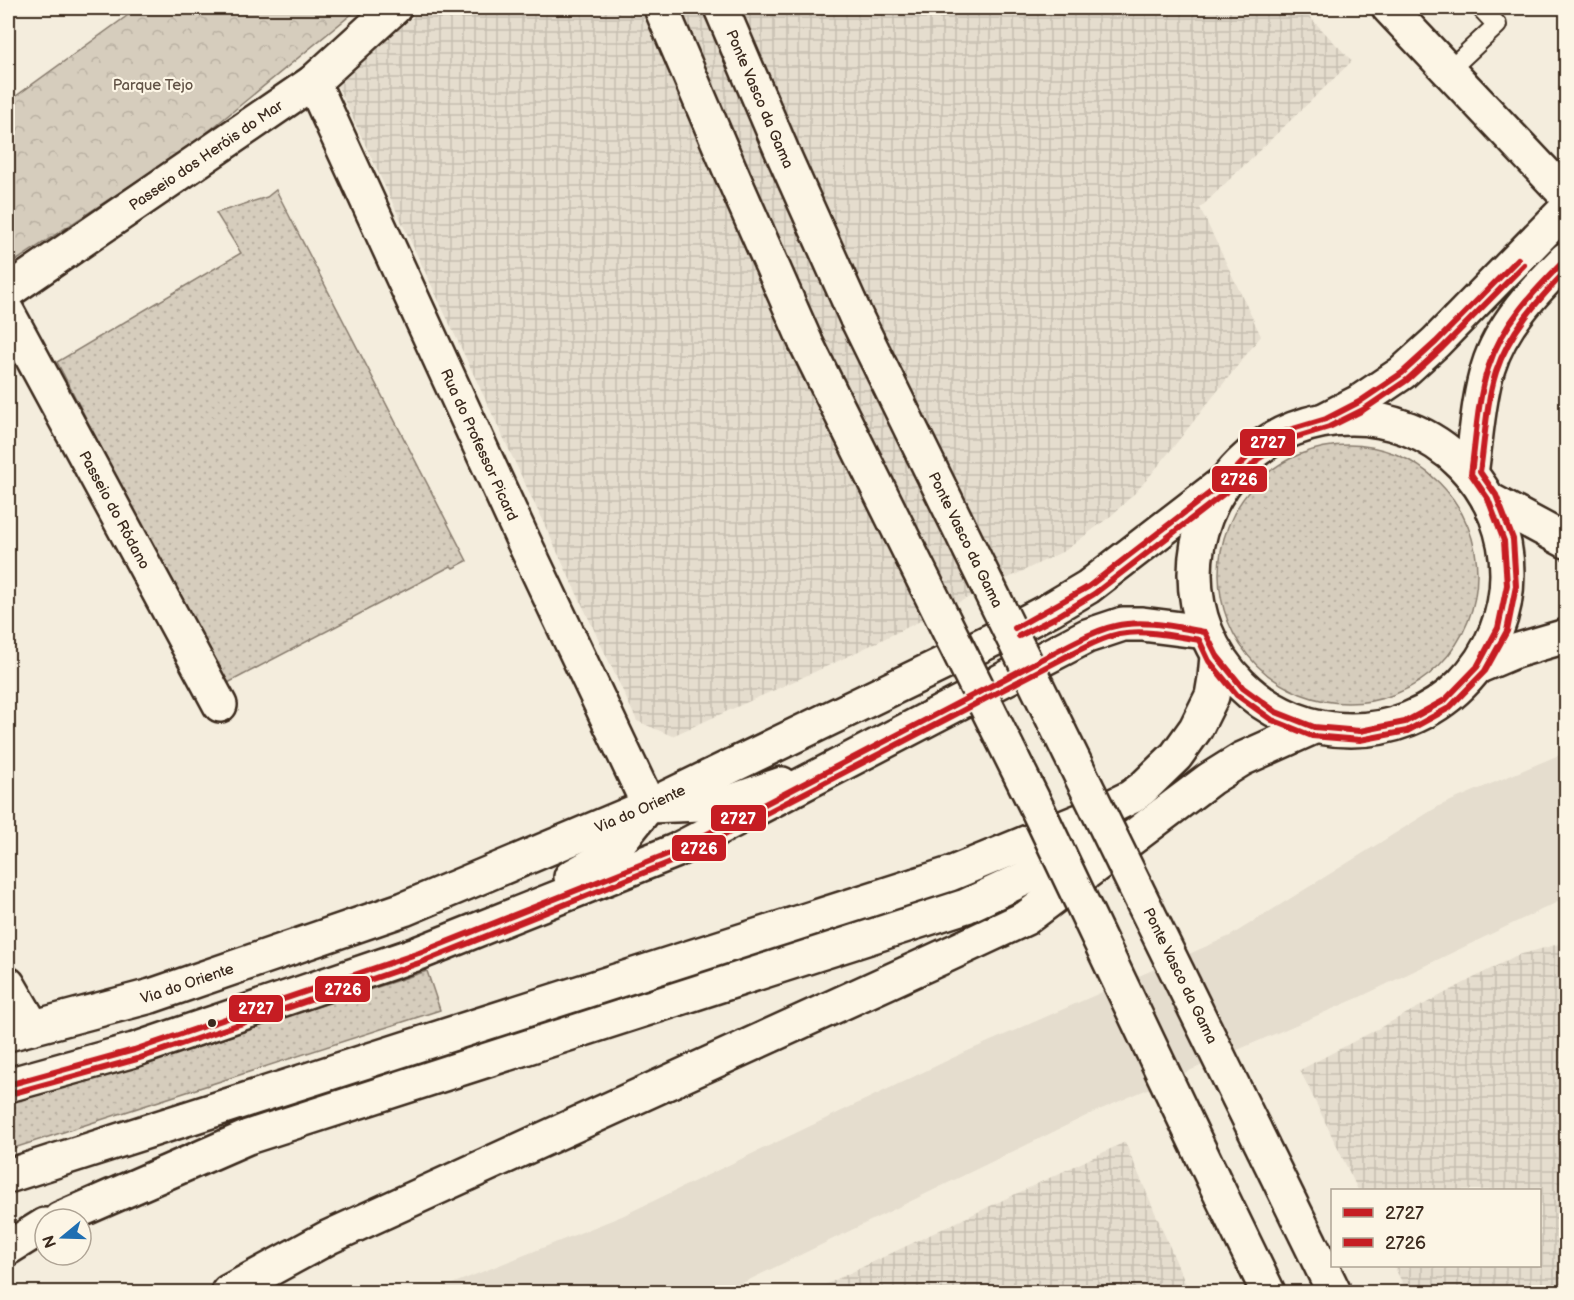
<svg xmlns="http://www.w3.org/2000/svg" width="1574" height="1300" font-family="'Balsamiq Sans',sans-serif">
<style>
.built{fill:#e5ddce}
.industrial{fill:url(#industrial-grid)}
.grass{fill:url(#grass-dots);stroke:#887c6e;stroke-width:1.5}
.park{fill:url(#park-crowns);stroke:#887c6e;stroke-width:1.5}
.lines{fill:none;stroke-linecap:round;stroke-linejoin:round}
.lane-casing{stroke:#3b2a1e;stroke-width:22}
.street-casing{stroke:#3b2a1e;stroke-width:38}
.secondary-casing{stroke:#3b2a1e;stroke-width:38}
.highway-casing{stroke:#3b2a1e;stroke-width:38}
.lane{stroke:#fcf5e5;stroke-width:18}
.street{stroke:#fcf5e5;stroke-width:33}
.secondary{stroke:#fcf5e5;stroke-width:33}
.highway{stroke:#fcf5e5;stroke-width:33}
.highway-bridge-casing{stroke:#3b2a1e;stroke-width:38;stroke-linecap:butt}
.highway-bridge{stroke:#fcf5e5;stroke-width:33}
.bus-1-casing{stroke:#fcf5e5;stroke-width:10}
.bus-2-casing{stroke:#fcf5e5;stroke-width:10}
.bus-1{stroke:#c61d23;stroke-width:6}
.bus-2{stroke:#c61d23;stroke-width:6}
.bus-dot{fill:#3b2a1e;stroke:#fcf5e5;stroke-width:2}
.labels{text-anchor:middle;stroke-width:4.5;stroke-linejoin:round;paint-order:stroke}
.park-label{font-size:15px;fill:#625346;stroke:#fcf5e5}
.street-label{font-size:15px;fill:#3b2a1e;stroke:#fcf5e5}
.line-badge{stroke:#fcf5e5;stroke-width:2}
.badge-label{font-size:16px;text-anchor:middle;font-weight:bold;fill:#fff}
</style>
<defs>
<pattern id="industrial-grid" width="8" height="8" patternUnits="userSpaceOnUse" patternTransform="scale(1.5)"><rect width="8" height="8" fill="#e5ddce"/><path d="M0 4h8M4 0v8" fill="none" stroke="#c5beb0"/></pattern>
<pattern id="grass-dots" width="8" height="8" patternUnits="userSpaceOnUse" patternTransform="scale(1.5)"><rect width="8" height="8" fill="#d6cdbd"/><path d="M2 2h.1M6 6h.1" fill="none" stroke="#b9b0a2" stroke-width="1.8" stroke-linecap="round"/></pattern>
<pattern id="park-crowns" width="20" height="18" patternUnits="userSpaceOnUse" patternTransform="scale(1.5)"><rect width="20" height="18" fill="#d6cdbd"/><path d="M2 6a3 3 0 1 1 6 0M12 15a3 3 0 1 1 6 0" fill="none" stroke="#b9b0a2"/></pattern>
</defs>
<rect width="100%" height="100%" fill="#f4eddd"/>
<filter id="ink" filterUnits="userSpaceOnUse"><feTurbulence type="fractalNoise" baseFrequency=".0167" numOctaves="2"/><feDisplacementMap in="SourceGraphic" scale="12" xChannelSelector="R" yChannelSelector="G"/><feConvolveMatrix kernelMatrix="1 2 1 2 8 2 1 2 1" color-interpolation-filters="sRGB"/></filter>
<g filter="url(#ink)">
<polygon class="built" points="1566,752 1566,898 1360,997 1090,1114 724,1292 432,1292 622,1216 961,1054 1230,936 1439,806"/>
<g class="industrial">
<polygon points="423,8 1301,8 1352,61 1200,208 1261,336 1159,465 1136,492 1112,515 1066,550 832,664 672,736 637,721 337,85"/>
<polygon points="1566,942 1566,1292 1407,1292 1394,1266 1540,1266 1540,1190 1358,1190 1300,1070 1515,956"/>
<polygon points="1125,1142 1189,1292 810,1292"/>
</g>
<g class="grass">
<polygon points="276,190 467,561 453,568 451,566 224,685 57,362 241,253 216,213 267,197"/>
<circle cx="1348" cy="574" r="129"/>
<polygon points="427,971 440,1010 8,1150 8,1100 171,1054"/>
</g>
<polygon class="park" points="138,8 359,8 193,144 8,266 8,102"/>
<g class="lines">
<defs>
<polyline id="lane" points="1449,70 1497,25 1481,8"/>
<g id="street">
<polyline points="1389,8 1566,195"/>
<path id="s1" d="M 313,82 L 523,540 L 649,806 L 727,803 L 782,784"/>
<path id="s2" d="M 8,291 L 313,82 L 394,8"/>
<path id="s3" d="M 8,313 L 220,705"/>
<polyline points="1326,419 1359,402 1402,373 1436,342 1566,209"/>
<path d="M 1471,474 C 1476,441 1478,399 1488,368 C 1501,325 1535,290 1566,259"/>
<polyline points="8,984 33,1027"/>
</g>
<g id="secondary">
<circle cx="1351" cy="574" r="156"/>
<polyline points="1488,499 1566,541"/>
<polyline points="1477,667 1515,651 1566,636"/>
<polyline points="571,877 608,856 645,810"/>
<path id="s4" d="M 8,1034 L 151,996 L 404,909 L 649,806 L 992,640 L 1051,609 L 1088,587 L 1224,482"/>
<polyline points="8,1085 134,1050 419,953 675,851 1087,636 1123,624 1142,624 1205,632"/>
</g>
<g id="highway">
<polyline points="661,8 733,177 806,343"/>
<path id="s5" d="M 721,8 L 784,156 L 857,319"/>
<polyline points="8,1176 950,874 1094,815 1131,797 1143,788 1176,756 1196,728 1212,696 1215,678 1217,656"/>
<polyline points="1218,1189 1268,1292"/>
<polyline points="60,1219 248,1137 966,906 1087,849"/>
<polyline points="8,1248 45,1225"/>
<polyline points="228,1292 329,1237 947,955 1026,918 1210,779 1242,759 1314,727"/>
</g>
</defs>
<use href="#lane" class="lane-casing"/>
<use href="#street" class="street-casing"/>
<use href="#secondary" class="secondary-casing"/>
<use href="#highway" class="highway-casing"/>
<use href="#lane" class="lane"/>
<use href="#street" class="street"/>
<use href="#secondary" class="secondary"/>
<use href="#highway" class="highway"/>
<defs>
<g id="highway-bridge">
<path id="s6" d="M 857,319 C 1016,644 1178,967 1334,1292"/>
<polyline points="806,343 1037,808 1218,1189"/>
</g>
</defs>
<use href="#highway-bridge" class="highway-bridge-casing"/>
<use href="#highway-bridge" class="highway-bridge"/>
<defs>
<g id="bus-1">
<polyline points="1015,628 1088,587 1224,482 1252,452 1286,431 1326,419 1359,402 1402,373 1436,342 1518,259"/>
<path d="M 8,1085 L 134,1050 L 419,953 L 675,851 L 1071,644 C 1085,637 1099,629 1115,626 C 1144,619 1176,627 1205,632 L 1217,656 L 1243,688 L 1276,712 L 1314,727 L 1360,731 L 1405,722 L 1445,700 L 1477,667 L 1498,628 L 1507,585 L 1504,541 L 1488,499 L 1471,474 C 1476,439 1477,402 1488,368 C 1502,324 1534,291 1566,259"/>
</g>
<g id="bus-2">
<polyline points="1019,636 1056,617 1094,594 1230,489 1258,459 1290,439 1329,427 1363,410 1407,380 1442,348 1524,265"/>
<path d="M 10,1094 L 137,1059 L 422,962 L 678,859 L 1075,652 C 1089,645 1103,637 1119,634 C 1145,629 1174,636 1199,640 L 1209,661 L 1237,695 L 1272,720 L 1312,736 L 1360,740 L 1407,731 L 1449,708 L 1485,671 L 1507,631 L 1516,586 L 1513,539 L 1496,495 L 1480,472 C 1485,439 1486,404 1496,372 C 1509,332 1538,300 1566,271"/>
</g>
</defs>
<use href="#bus-1" class="bus-1-casing"/>
<use href="#bus-2" class="bus-2-casing"/>
<use href="#bus-1" class="bus-1"/>
<use href="#bus-2" class="bus-2"/>
</g>
</g>
<circle class="bus-dot" cx="212" cy="1023" r="5"/>
<g class="labels">
<g class="park-label">
<text x="153" y="90">Parque Tejo</text>
</g>
<g class="street-label">
<text dy="5" stroke="none"><textPath href="#s5" startOffset="99">Ponte Vasco da Gama</textPath></text>
<text dy="5" stroke="none"><textPath href="#s2" startOffset="240">Passeio dos Heróis do Mar</textPath></text>
<text dy="5" stroke="none"><textPath href="#s1" startOffset="399">Rua do Professor Picard</textPath></text>
<text dy="5" stroke="none"><textPath href="#s3" startOffset="224">Passeio do Ródano</textPath></text>
<text dy="5" stroke="none"><textPath href="#s6" startOffset="246">Ponte Vasco da Gama</textPath></text>
<text dy="5" stroke="none"><textPath href="#s4" startOffset="672">Via do Oriente</textPath></text>
<text dy="5" stroke="none"><textPath href="#s6" startOffset="732">Ponte Vasco da Gama</textPath></text>
<text dy="5" stroke="none"><textPath href="#s4" startOffset="186">Via do Oriente</textPath></text>
</g>
</g>
<g class="line-badge">
<rect x="1239" y="428" width="57" height="29" rx="6" fill="#c61d23"/>
<rect x="1211" y="465" width="57" height="28" rx="6" fill="#c61d23"/>
<rect x="710" y="804" width="57" height="28" rx="6" fill="#c61d23"/>
<rect x="671" y="834" width="56" height="28" rx="6" fill="#c61d23"/>
<rect x="314" y="975" width="57" height="28" rx="6" fill="#c61d23"/>
<rect x="228" y="994" width="56" height="29" rx="6" fill="#c61d23"/>
</g>
<g class="badge-label">
<text x="1268" y="448">2727</text>
<text x="1239" y="485">2726</text>
<text x="738" y="824">2727</text>
<text x="699" y="854">2726</text>
<text x="343" y="995">2726</text>
<text x="256" y="1014">2727</text>
</g>
<rect width="1574" height="1300" fill="none" stroke="#fcf5e5" stroke-width="30"/>
<rect x="15" y="15" width="1544" height="1270" fill="none" stroke="#3b2a1e" stroke-width="2" filter="url(#ink)"/>
<rect x="1331" y="1189" width="210" height="78" fill="#fcf5e5" stroke="#afa495" stroke-width="1.5"/>
<rect x="1343" y="1208" width="30" height="9" fill="#c61d23" stroke="#afa495" stroke-width="1.5"/>
<text x="1385" y="1219" font-size="18" fill="#3b2a1e">2727</text>
<rect x="1343" y="1238" width="30" height="9" fill="#c61d23" stroke="#afa495" stroke-width="1.5"/>
<text x="1385" y="1249" font-size="18" fill="#3b2a1e">2726</text>
<g transform="translate(63 1237) rotate(251)"><circle r="28" fill="#fcf5e5" stroke="#afa495" stroke-width="1.5"/>
<path d="M0-4.5L10 22L0 15L-10 22Z" fill="#1f6fb2"/>
<text y="-9" font-size="16" font-weight="bold" text-anchor="middle" fill="#3b2a1e">N</text>
</g>
</svg>
